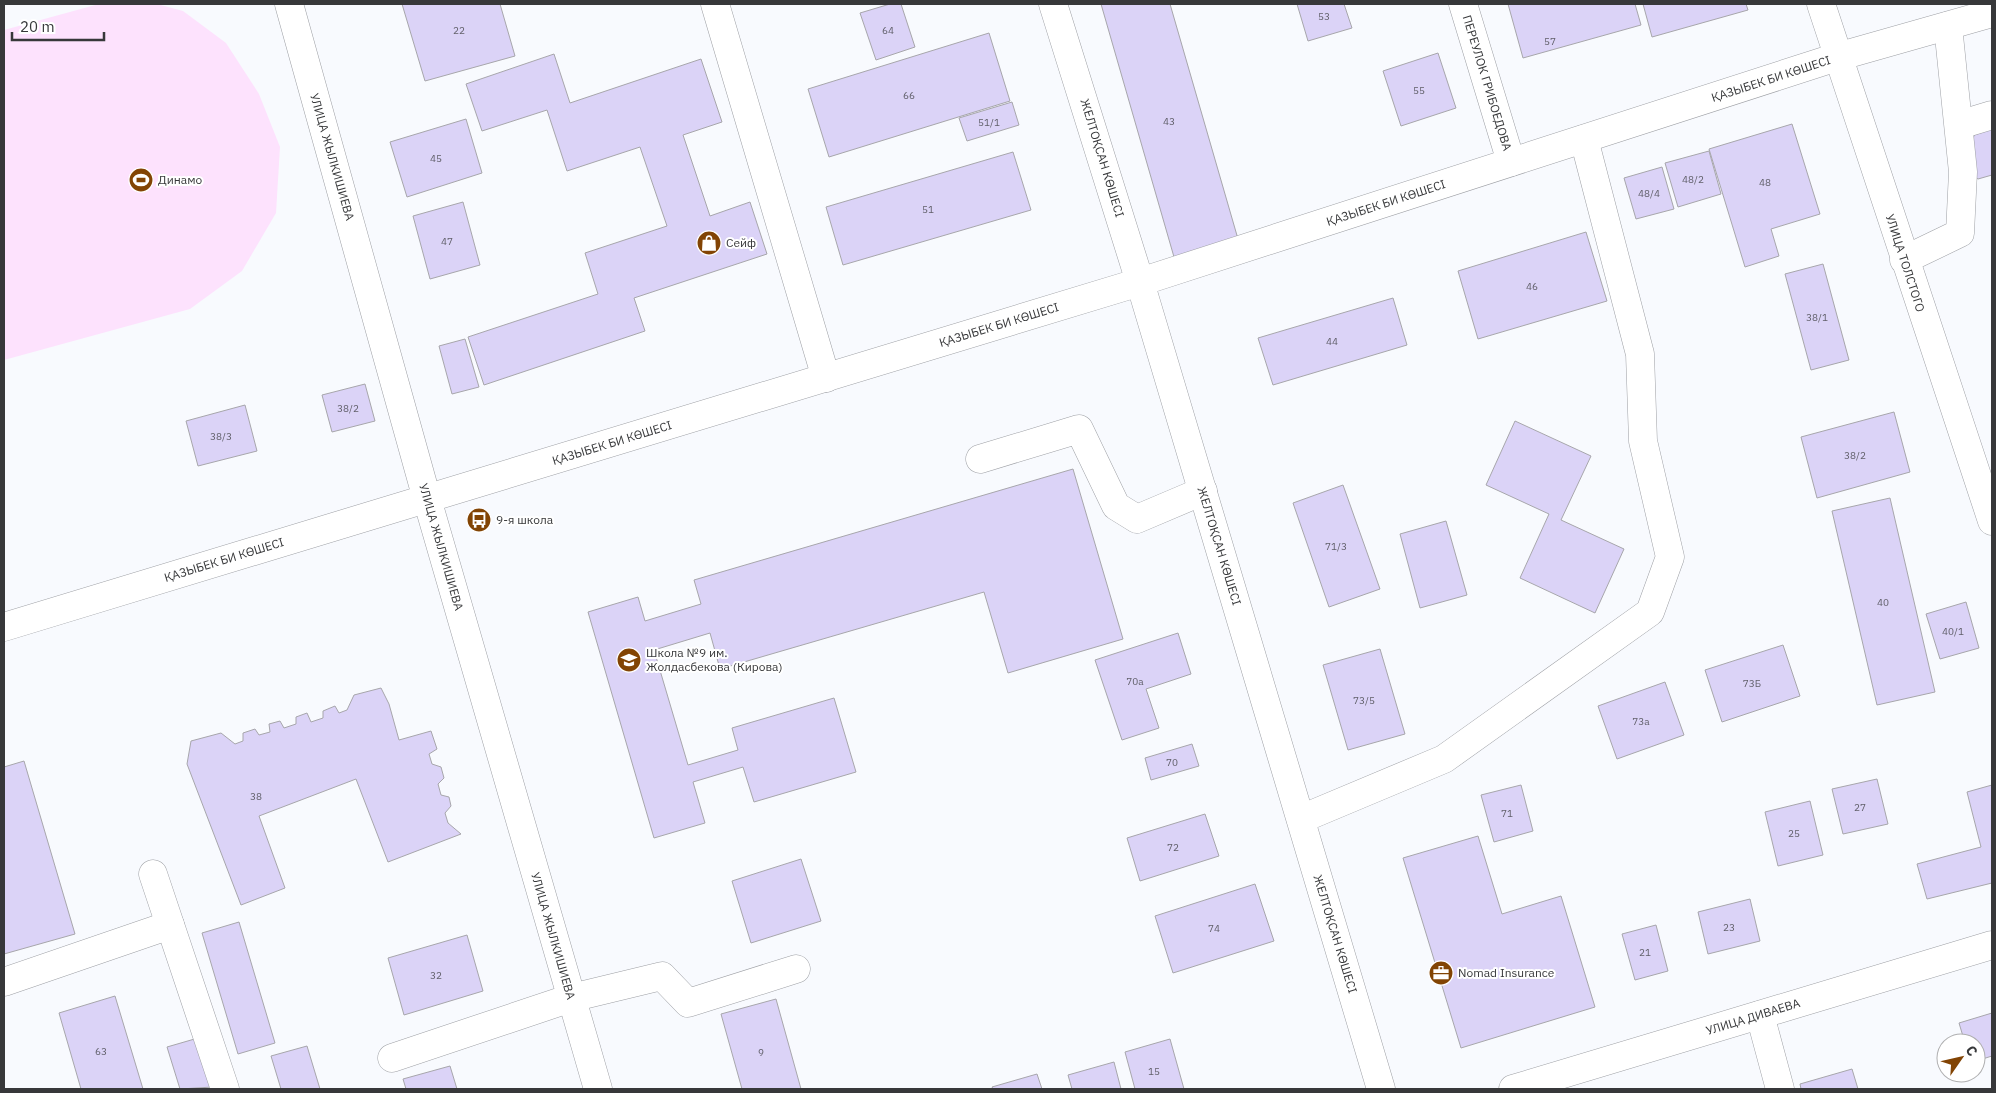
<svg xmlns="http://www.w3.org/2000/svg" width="1996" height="1093" font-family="'IBM Plex Sans',sans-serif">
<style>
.green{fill:#fde2fd}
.building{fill:#dbd3f7;stroke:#a7a6ab}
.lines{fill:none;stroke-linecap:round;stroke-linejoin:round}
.minor-casing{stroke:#9ea0a5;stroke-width:29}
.major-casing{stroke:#9ea0a5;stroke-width:29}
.minor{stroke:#fff;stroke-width:28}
.major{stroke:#fff;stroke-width:28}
.labels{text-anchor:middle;stroke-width:4;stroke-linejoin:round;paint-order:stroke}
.number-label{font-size:10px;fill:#605f69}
.street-label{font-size:12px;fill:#37383a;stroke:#fff}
.poi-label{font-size:12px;fill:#37383a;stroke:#fff;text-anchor:start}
</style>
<rect width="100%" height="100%" fill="#f8fafe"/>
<polygon class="green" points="99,4 157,4 183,11 226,43 259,94 280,147 276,213 242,271 190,309 4,360 4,30"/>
<g class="building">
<polygon points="402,4 500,4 515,56 425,81"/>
<polygon points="890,4 901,4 915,47 876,60 860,13"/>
<polygon points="1101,4 1170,4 1238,239 1174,257"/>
<polygon points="1297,4 1344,4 1352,28 1308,41"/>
<polygon points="1508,4 1635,4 1641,25 1523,58"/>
<polygon points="1643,4 1746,4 1748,10 1652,37"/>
<polygon points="989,33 1010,101 829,157 808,89"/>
<polygon points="1438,53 1456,108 1401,126 1383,71"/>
<polygon points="554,54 570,103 701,59 722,122 683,135 710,216 750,202 767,254 634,298 645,331 484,385 468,337 598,294 585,253 667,226 640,147 567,171 547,110 482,131 466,84"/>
<polygon points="1012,102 1019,125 967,141 959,118"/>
<polygon points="466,119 482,173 407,197 390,142"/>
<polygon points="1792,124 1820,214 1771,229 1779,256 1745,267 1709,149"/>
<polygon points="1992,129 1992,175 1978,179 1972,175 1968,169 1974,135"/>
<polygon points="1709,151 1721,194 1678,207 1665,163"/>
<polygon points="1013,152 1031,210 843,265 826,207"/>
<polygon points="1662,167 1674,209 1636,219 1624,178"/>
<polygon points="463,202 480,265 430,279 413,216"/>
<polygon points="1586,232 1607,301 1478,339 1458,271"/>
<polygon points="1823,264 1849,360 1811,370 1785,274"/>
<polygon points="1393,298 1407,345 1273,385 1258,338"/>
<polygon points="465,339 479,387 452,394 439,346"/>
<polygon points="365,384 375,421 332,432 322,395"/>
<polygon points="245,405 257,451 198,466 186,421"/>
<polygon points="1894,412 1910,472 1817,498 1801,437"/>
<polygon points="1515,421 1591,456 1561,520 1624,549 1595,613 1520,578 1549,514 1486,485"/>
<polygon points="1073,469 1123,639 1008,673 984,592 720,669 710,633 654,650 688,765 738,750 732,728 834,698 856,772 754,802 743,767 693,782 705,823 654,838 588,612 638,597 645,621 701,604 694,580"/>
<polygon points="1343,485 1380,589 1329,607 1293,503"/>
<polygon points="1890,498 1935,692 1877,705 1832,511"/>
<polygon points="1446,521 1467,595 1420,608 1400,534"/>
<polygon points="1966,602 1979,648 1940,659 1926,614"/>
<polygon points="1178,633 1191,674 1146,689 1159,728 1122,740 1095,660"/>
<polygon points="1783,645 1800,696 1722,722 1705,670"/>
<polygon points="1380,649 1405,734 1348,750 1323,665"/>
<polygon points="1665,682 1684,735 1617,759 1598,706"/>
<polygon points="381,688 389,704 399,740 431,731 437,749 429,754 432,764 441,767 444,778 438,784 441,795 449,797 451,806 445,813 448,823 461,834 388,862 356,779 259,816 285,888 241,905 187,764 191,741 221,733 235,744 243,741 243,733 255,729 259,735 270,732 269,724 280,721 284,728 296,724 296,717 307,713 311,722 323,718 323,711 335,706 339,713 347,710 354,695"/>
<polygon points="1192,744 1199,766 1151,780 1145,758"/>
<polygon points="24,761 75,934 4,954 4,767"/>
<polygon points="1877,779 1888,824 1843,834 1832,789"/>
<polygon points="1521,785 1533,831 1494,842 1481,795"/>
<polygon points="1992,785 1992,883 1927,899 1917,864 1981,847 1967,792"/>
<polygon points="1810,801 1823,855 1778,866 1765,812"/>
<polygon points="1205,814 1219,856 1140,881 1127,838"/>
<polygon points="1478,836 1502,914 1561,896 1595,1007 1461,1048 1403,858"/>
<polygon points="801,859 821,921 751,943 732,881"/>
<polygon points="1255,884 1274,941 1173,973 1155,916"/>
<polygon points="1750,899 1760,941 1708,954 1698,912"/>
<polygon points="239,922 275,1043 238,1054 202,933"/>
<polygon points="1656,925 1668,971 1635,980 1622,934"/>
<polygon points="467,935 483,991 404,1015 388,958"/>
<polygon points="115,996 143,1089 81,1089 59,1013"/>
<polygon points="776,999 801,1089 742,1089 721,1014"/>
<polygon points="1992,1013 1992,1056 1976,1061 1976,1043 1965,1043 1959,1023"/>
<polygon points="198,1038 213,1087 180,1089 167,1047"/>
<polygon points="1170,1039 1184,1089 1135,1089 1125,1052"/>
<polygon points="307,1046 320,1089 281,1089 271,1056"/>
<polygon points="1114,1062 1121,1089 1072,1089 1068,1075"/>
<polygon points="450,1066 457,1089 406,1089 403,1079"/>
<polygon points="1852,1069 1858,1089 1801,1089 1800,1084"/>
<polygon points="1037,1074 1042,1089 993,1089 992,1087"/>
</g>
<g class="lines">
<defs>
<g id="minor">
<polyline points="289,4 427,499 598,1089"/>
<polyline points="715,4 826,378"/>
<polyline points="1053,4 1140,282 1381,1089"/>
<polyline points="1463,4 1511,162"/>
<polyline points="1821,4 1992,521"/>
<polyline points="1959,125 1992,115"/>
<polyline points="1904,260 1960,233 1963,172 1948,26"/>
<polyline points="980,459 1079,429 1116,506 1137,519 1203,491"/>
<polyline points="1301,819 1444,759 1650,612 1670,557 1643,441 1640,354 1584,139"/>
<polyline points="153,874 225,1089"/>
<polyline points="4,982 170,925"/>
<polyline points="1760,1015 1780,1089"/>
<polyline points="392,1058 571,998 662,976 688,1003 796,969"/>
<polyline points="1513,1089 1992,945"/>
</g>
<polyline id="major" points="4,627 1140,282 1837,57 1992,13"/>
</defs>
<use href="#minor" class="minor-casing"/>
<use href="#major" class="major-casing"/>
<use href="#minor" class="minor"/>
<use href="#major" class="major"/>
</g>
<defs>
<symbol id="stadium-disc" viewBox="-11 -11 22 22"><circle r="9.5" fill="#824404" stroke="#fff"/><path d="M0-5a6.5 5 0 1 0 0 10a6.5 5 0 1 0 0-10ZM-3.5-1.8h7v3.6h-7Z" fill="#fff"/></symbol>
<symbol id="shop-disc" viewBox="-11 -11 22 22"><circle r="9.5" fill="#824404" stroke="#fff"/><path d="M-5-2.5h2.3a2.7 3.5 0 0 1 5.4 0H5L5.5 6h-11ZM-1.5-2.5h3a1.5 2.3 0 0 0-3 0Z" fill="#fff"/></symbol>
<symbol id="bus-disc" viewBox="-11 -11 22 22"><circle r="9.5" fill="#824404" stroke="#fff"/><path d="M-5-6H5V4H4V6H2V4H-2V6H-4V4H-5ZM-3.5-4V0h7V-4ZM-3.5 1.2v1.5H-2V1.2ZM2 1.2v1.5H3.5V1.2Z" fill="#fff"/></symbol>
<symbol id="school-disc" viewBox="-11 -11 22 22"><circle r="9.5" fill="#824404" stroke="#fff"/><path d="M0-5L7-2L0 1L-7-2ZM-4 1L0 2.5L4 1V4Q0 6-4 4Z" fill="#fff"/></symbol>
<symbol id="office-disc" viewBox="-11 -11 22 22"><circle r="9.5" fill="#824404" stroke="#fff"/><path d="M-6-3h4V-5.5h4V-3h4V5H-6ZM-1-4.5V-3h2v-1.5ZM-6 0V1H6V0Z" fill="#fff"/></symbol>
</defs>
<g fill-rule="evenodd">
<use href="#stadium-disc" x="127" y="166" width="28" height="28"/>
<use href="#shop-disc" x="695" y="229" width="28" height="28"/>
<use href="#bus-disc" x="465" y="506" width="28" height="28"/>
<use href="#school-disc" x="615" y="646" width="28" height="28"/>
<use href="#office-disc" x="1427" y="959" width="28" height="28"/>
</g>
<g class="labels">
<g class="number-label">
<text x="1324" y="20">53</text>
<text x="459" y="34">22</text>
<text x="888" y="34">64</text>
<text x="1550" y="45">57</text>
<text x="1419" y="94">55</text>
<text x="909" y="99">66</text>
<text x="1169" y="125">43</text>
<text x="989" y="126">51/1</text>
<text x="436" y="162">45</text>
<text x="1693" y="183">48/2</text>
<text x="1765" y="186">48</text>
<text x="1649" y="197">48/4</text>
<text x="928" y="213">51</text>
<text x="447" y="245">47</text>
<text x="1532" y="290">46</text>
<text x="1817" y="321">38/1</text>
<text x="1332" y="345">44</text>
<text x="348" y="412">38/2</text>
<text x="221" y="440">38/3</text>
<text x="1855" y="459">38/2</text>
<text x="1336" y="550">71/3</text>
<text x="1883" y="606">40</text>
<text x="1953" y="635">40/1</text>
<text x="1135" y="685">70а</text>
<text x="1752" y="687">73Б</text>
<text x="1364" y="704">73/5</text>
<text x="1641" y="725">73а</text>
<text x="1172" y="766">70</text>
<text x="256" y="800">38</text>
<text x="1860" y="811">27</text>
<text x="1507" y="817">71</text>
<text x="1794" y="837">25</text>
<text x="1173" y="851">72</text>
<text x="1729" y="931">23</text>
<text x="1214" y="932">74</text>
<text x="1645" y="956">21</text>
<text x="436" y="979">32</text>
<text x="101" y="1055">63</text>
<text x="761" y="1056">9</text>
<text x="1154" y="1075">15</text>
</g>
<g class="street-label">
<text transform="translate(1771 79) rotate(-18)" y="4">ҚАЗЫБЕК БИ КӨШЕСІ</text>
<text transform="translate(1487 83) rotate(73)" y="4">ПЕРЕУЛОК ГРИБОЕДОВА</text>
<text transform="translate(332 157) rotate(74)" y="4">УЛИЦА ЖЫЛКИШИЕВА</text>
<text transform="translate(1102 158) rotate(73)" y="4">ЖЕЛТОҚСАН КӨШЕСІ</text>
<text transform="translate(1386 203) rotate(-18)" y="4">ҚАЗЫБЕК БИ КӨШЕСІ</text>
<text transform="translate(1905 263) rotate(72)" y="4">УЛИЦА ТОЛСТОГО</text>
<text transform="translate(999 325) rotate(-17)" y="4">ҚАЗЫБЕК БИ КӨШЕСІ</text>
<text transform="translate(612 443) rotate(-17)" y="4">ҚАЗЫБЕК БИ КӨШЕСІ</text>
<text transform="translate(1219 546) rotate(73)" y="4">ЖЕЛТОҚСАН КӨШЕСІ</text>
<text transform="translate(441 547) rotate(74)" y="4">УЛИЦА ЖЫЛКИШИЕВА</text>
<text transform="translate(224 560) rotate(-17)" y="4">ҚАЗЫБЕК БИ КӨШЕСІ</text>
<text transform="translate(1335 934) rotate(73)" y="4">ЖЕЛТОҚСАН КӨШЕСІ</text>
<text transform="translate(553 936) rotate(74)" y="4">УЛИЦА ЖЫЛКИШИЕВА</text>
<text transform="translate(1753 1017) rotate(-17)" y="4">УЛИЦА ДИВАЕВА</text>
</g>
<g class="poi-label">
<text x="158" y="184">Динамо</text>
<text x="726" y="247">Сейф</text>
<text x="496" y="524">9-я школа</text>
<text x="646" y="657">Школа №9 им.<tspan x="646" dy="14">Жолдасбекова (Кирова)</tspan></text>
<text x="1458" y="977">Nomad Insurance</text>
</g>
</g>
<rect width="1996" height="1093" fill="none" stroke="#37383a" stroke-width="10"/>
<g transform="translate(1961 1058) rotate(56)"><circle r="24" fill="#ffffff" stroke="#afafb0"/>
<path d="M0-4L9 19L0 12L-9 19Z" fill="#824404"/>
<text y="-8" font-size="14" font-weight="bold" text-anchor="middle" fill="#37383a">С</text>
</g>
<path d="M12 32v8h92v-8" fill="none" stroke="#37383a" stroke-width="2.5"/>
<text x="20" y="32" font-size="15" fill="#37383a" stroke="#ffffff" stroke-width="4" paint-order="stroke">20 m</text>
</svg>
